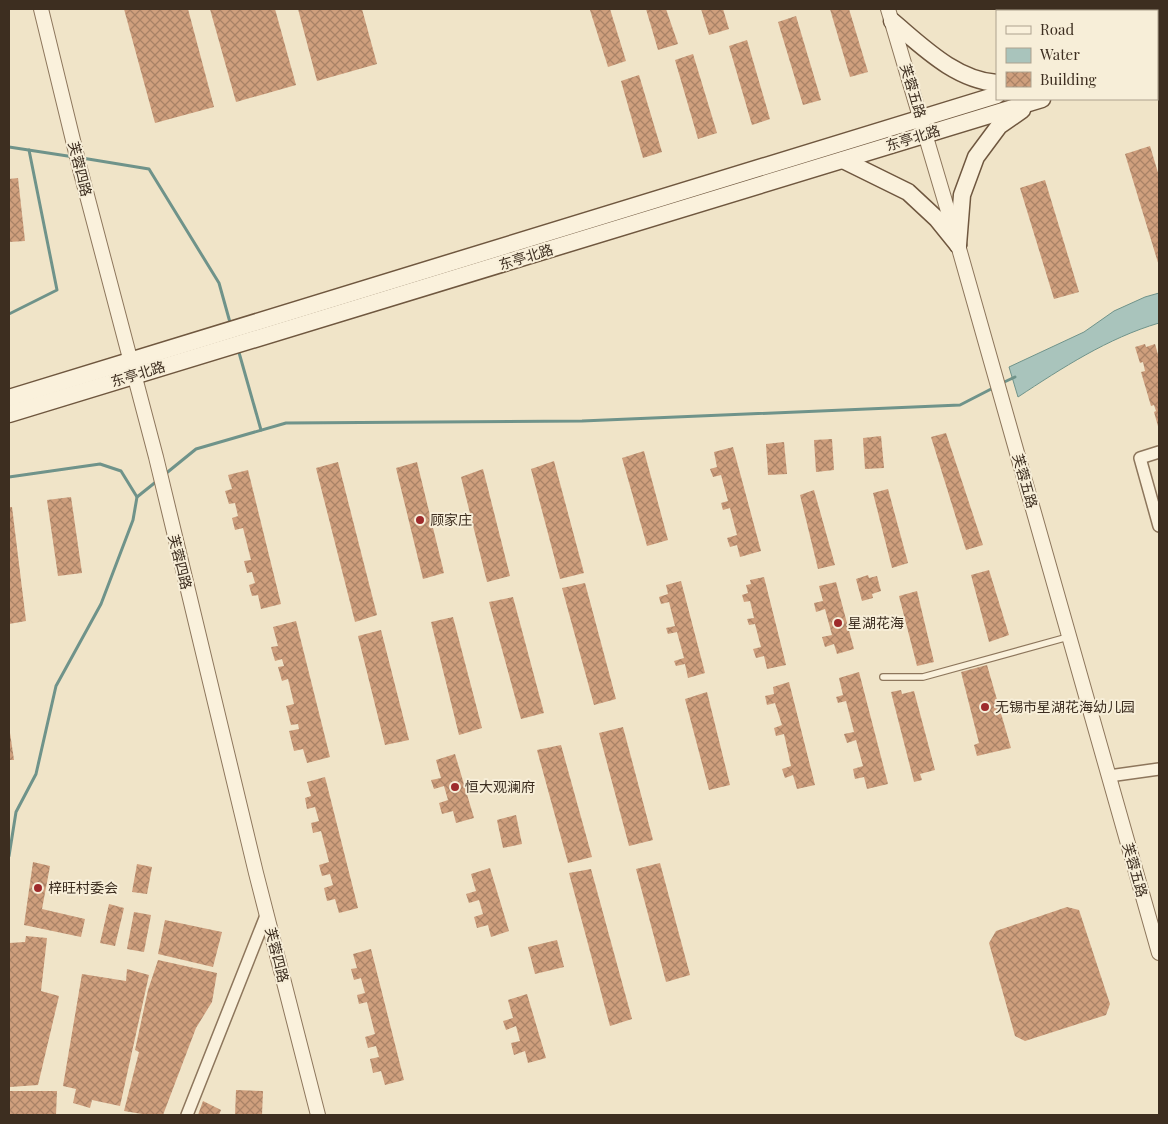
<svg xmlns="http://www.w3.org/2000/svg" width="1168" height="1124" font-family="'Playfair Display','Noto Sans SC',serif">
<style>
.water{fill:#a9c4bc;stroke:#6f938a}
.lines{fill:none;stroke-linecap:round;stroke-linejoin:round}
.stream{stroke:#6f938a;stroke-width:3}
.building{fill:url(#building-cross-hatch)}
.service-casing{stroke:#8d765c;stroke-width:8}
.minor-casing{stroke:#8d765c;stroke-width:14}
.tertiary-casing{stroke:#8d765c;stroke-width:16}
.secondary-casing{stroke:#6f573f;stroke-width:19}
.service{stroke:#faf1dc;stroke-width:5.5}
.minor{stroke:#faf1dc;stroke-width:11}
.tertiary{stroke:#faf1dc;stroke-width:14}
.secondary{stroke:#faf1dc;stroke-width:16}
.poi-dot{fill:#9e2a2b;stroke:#f7eed8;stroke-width:2}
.labels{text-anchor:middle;stroke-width:4;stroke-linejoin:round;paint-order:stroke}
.street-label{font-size:14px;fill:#3d2e20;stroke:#f7eed8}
.poi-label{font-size:14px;fill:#3d2e20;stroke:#f7eed8;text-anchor:start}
</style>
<defs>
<pattern id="building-cross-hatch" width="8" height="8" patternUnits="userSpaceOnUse" patternTransform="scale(1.25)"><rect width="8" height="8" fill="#cf9f7d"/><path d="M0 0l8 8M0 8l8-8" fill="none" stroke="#a98266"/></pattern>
</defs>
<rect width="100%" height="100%" fill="#f0e4c8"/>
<path class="water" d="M 1159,293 L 1159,323 C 1108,338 1062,368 1018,397 L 1009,367 L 1084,332 L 1114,311 L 1145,297 Z"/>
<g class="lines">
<g class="stream">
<polyline points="9,147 74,157"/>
<polyline points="82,158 149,169 219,283 231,326"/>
<polyline points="9,314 57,290 29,150"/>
<polyline points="238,349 261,430"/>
<polyline points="1000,384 1015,377"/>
<polyline points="164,475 196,449 286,423 582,421 960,405 995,387"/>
<polyline points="9,477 100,464 121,471 137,497 157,481"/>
<polyline points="9,856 16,812 36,774 56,686 101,604 133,520 137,497"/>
</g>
</g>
<g class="building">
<polygon points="124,9 188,9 214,107 155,123"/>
<polygon points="210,9 275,9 296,85 236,102"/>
<polygon points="298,9 362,9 377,64 317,81"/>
<polygon points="593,9 610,9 626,61 608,67 590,10"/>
<polygon points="646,9 666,9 678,44 658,50"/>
<polygon points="701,9 723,9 729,29 709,35"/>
<polygon points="830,9 849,9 868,72 850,77"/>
<polygon points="796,16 821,100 803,105 778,22"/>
<polygon points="747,40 770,119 752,125 729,46"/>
<polygon points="693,54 717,133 698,139 675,60"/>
<polygon points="639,75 662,152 643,158 621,81"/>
<polygon points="1150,146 1159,176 1159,266 1125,154"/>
<polygon points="18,178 25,241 9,242 9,179"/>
<polygon points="1045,180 1079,292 1054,299 1020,188"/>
<polygon points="1145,344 1146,347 1155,344 1159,358 1159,430 1154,412 1156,411 1154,405 1151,406 1141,372 1145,371 1143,362 1140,363 1135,347"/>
<polygon points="946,433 983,545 966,550 931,437"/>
<polygon points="881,436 884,468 865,469 863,438"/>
<polygon points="832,439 834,470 816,472 814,440"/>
<polygon points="784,442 787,474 768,475 766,444"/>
<polygon points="733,447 761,551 740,557 737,545 730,547 727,538 737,535 730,508 723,510 721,503 728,501 721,475 713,477 710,469 717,467 714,452"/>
<polygon points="644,451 668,540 647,546 622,458"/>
<polygon points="554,461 584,573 560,579 531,469"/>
<polygon points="338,462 377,615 355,622 316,468"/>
<polygon points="417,462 444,573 423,579 396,468"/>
<polygon points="483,469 510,576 487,582 461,477"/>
<polygon points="248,470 281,604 261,609 258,595 252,596 249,585 255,583 252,572 247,573 244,561 251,560 243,528 235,530 232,518 238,516 235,503 229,504 225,491 232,489 228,475"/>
<polygon points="888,489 908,563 892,568 873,493"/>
<polygon points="814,490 835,565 818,569 800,495"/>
<polygon points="71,497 82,573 58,576 47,500"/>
<polygon points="9,507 12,507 26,621 9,624"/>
<polygon points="989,570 1009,635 989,642 971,575"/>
<polygon points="868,575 869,578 877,576 881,591 872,594 873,598 862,601 856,579"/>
<polygon points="764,577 786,665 767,669 764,656 756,658 753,649 761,647 755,624 749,625 747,619 754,618 750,601 744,602 742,595 748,593 746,585 751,584 750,580"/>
<polygon points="681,581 705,673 688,678 685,664 676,666 674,661 684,658 677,632 668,634 666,628 675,626 669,602 661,604 659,597 668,594 666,585"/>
<polygon points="836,582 854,649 837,654 834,644 825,647 822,637 832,635 825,609 816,612 814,603 823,601 819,586"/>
<polygon points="585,583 616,699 594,705 562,588"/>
<polygon points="917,591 934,662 917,666 899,596"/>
<polygon points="513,597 544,713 521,719 489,602"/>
<polygon points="453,617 482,728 459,735 431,622"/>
<polygon points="296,621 330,757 307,763 303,749 294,751 289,731 299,729 298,724 291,725 286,706 294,704 288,679 282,681 278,667 284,666 282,659 275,661 271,647 278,646 273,627"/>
<polygon points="381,630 409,740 385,745 358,636"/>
<polygon points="987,665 1011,748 977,756 974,745 979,743 961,672"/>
<polygon points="859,672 888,784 867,789 864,777 855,779 853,769 863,766 856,740 847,743 844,734 854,732 846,701 838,703 836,697 843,695 839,678"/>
<polygon points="789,682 815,785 797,789 793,775 785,778 782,769 791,766 784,734 776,736 774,728 782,725 775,703 767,705 765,696 774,694 773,687"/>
<polygon points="901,690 902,694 914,691 935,770 920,774 922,780 914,782 891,692"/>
<polygon points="707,692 730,785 709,790 685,699"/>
<polygon points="9,726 14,760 9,760"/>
<polygon points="623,727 653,840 629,846 599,733"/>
<polygon points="561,745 592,857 568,863 537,750"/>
<polygon points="455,754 474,818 456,823 453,811 442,814 439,803 448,800 444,786 434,789 431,780 441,778 436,760"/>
<polygon points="325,777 358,908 339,913 335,899 327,901 324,888 333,885 330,874 322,876 319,865 329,862 321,831 313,833 311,823 319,821 315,807 307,809 305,798 311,796 307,782"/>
<polygon points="516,815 522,844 503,848 497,820"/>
<polygon points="33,862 50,866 42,909 85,919 81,937 24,925"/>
<polygon points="660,863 690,975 666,982 636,869"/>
<polygon points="137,864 152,867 147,894 132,892"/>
<polygon points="490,868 509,931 491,937 488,925 477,928 474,917 483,914 479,900 469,903 466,894 476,891 471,874"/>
<polygon points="591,869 632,1019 610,1026 569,873"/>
<polygon points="109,904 124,908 115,946 100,943"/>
<polygon points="1067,907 1079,910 1110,1004 1106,1015 1025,1041 1015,1036 989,943 996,931"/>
<polygon points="134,912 151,915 144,952 127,949"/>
<polygon points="165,920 222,932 213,967 158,954"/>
<polygon points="26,936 47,938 41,991 59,996 38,1085 10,1087 9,1087 9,943 25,942"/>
<polygon points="557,940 564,967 535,974 528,947"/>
<polygon points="371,949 404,1080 385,1085 381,1071 373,1073 370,1059 379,1057 376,1046 368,1048 365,1037 375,1034 367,1002 359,1004 357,995 365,993 361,978 354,980 351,969 357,968 353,954"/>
<polygon points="158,960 217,973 212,1002 196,1028 163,1115 148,1115 124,1111 139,1052 135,1050 148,990"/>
<polygon points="127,969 149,975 120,1106 92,1100 90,1108 73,1103 76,1089 63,1086 82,974 126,981"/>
<polygon points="527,994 546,1058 528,1063 525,1051 514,1055 511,1043 520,1041 516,1026 506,1030 503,1021 513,1018 508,1000"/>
<polygon points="236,1090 263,1091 262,1115 235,1115"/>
<polygon points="9,1091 57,1091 56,1115 9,1115"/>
<polygon points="203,1101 221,1110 219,1115 198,1115"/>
</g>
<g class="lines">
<defs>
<polyline id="service" points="883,677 923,677 1068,637"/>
<g id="minor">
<polyline points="1159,452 1140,458 1159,526"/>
<polyline points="1109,776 1159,769"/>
<polyline points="187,1115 267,913"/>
</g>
<g id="tertiary">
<polyline points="41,9 80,169 156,457 256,873 318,1115"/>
<polyline points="888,9 958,245 1159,953"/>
</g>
<g id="secondary">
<path d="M 892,21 C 922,46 955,80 997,83"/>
<polyline points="1157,46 1159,46"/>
<polyline points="1157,64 1159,63"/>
<polyline points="843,160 908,192 937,219 958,245"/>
<polyline points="958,245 962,195 976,157 999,126 1022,110"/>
<polyline points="9,398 997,95"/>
<polyline points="9,414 1042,99"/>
</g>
</defs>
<use href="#service" class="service-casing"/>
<use href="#minor" class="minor-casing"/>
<use href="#tertiary" class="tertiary-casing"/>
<use href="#secondary" class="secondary-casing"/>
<use href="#service" class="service"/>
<use href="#minor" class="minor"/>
<use href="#tertiary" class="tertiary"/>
<use href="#secondary" class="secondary"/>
</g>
<g class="poi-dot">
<circle cx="420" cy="520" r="5"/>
<circle cx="838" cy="623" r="5"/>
<circle cx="985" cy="707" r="5"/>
<circle cx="455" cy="787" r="5"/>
<circle cx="38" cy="888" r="5"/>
</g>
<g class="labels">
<g class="street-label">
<text transform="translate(913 91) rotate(73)" y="5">芙蓉五路</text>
<text transform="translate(913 138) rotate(-17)" y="5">东亭北路</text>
<text transform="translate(80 169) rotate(76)" y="5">芙蓉四路</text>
<text transform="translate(526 257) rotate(-17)" y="5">东亭北路</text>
<text transform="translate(138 374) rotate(-17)" y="5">东亭北路</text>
<text transform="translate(1025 481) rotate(74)" y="5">芙蓉五路</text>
<text transform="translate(180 562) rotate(76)" y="5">芙蓉四路</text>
<text transform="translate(1135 870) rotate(74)" y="5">芙蓉五路</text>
<text transform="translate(277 955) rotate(76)" y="5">芙蓉四路</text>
</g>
<g class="poi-label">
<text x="430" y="525">顾家庄</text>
<text x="848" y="628">星湖花海</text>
<text x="995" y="712">无锡市星湖花海幼儿园</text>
<text x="465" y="792">恒大观澜府</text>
<text x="48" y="893">梓旺村委会</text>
</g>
</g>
<rect width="1168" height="1124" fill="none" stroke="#3d2e20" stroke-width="20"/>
<rect x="996" y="10" width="162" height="90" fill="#f7eed8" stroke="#ada18e"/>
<rect x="1006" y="26" width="25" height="8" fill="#faf1dc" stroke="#ada18e"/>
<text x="1040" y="35" font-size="15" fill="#3d2e20">Road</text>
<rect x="1006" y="48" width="25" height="15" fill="#a9c4bc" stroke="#ada18e"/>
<text x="1040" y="60" font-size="15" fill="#3d2e20">Water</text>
<rect x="1006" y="72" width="25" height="15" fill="url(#building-cross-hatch)" stroke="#ada18e"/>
<text x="1040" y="85" font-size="15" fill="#3d2e20">Building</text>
</svg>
